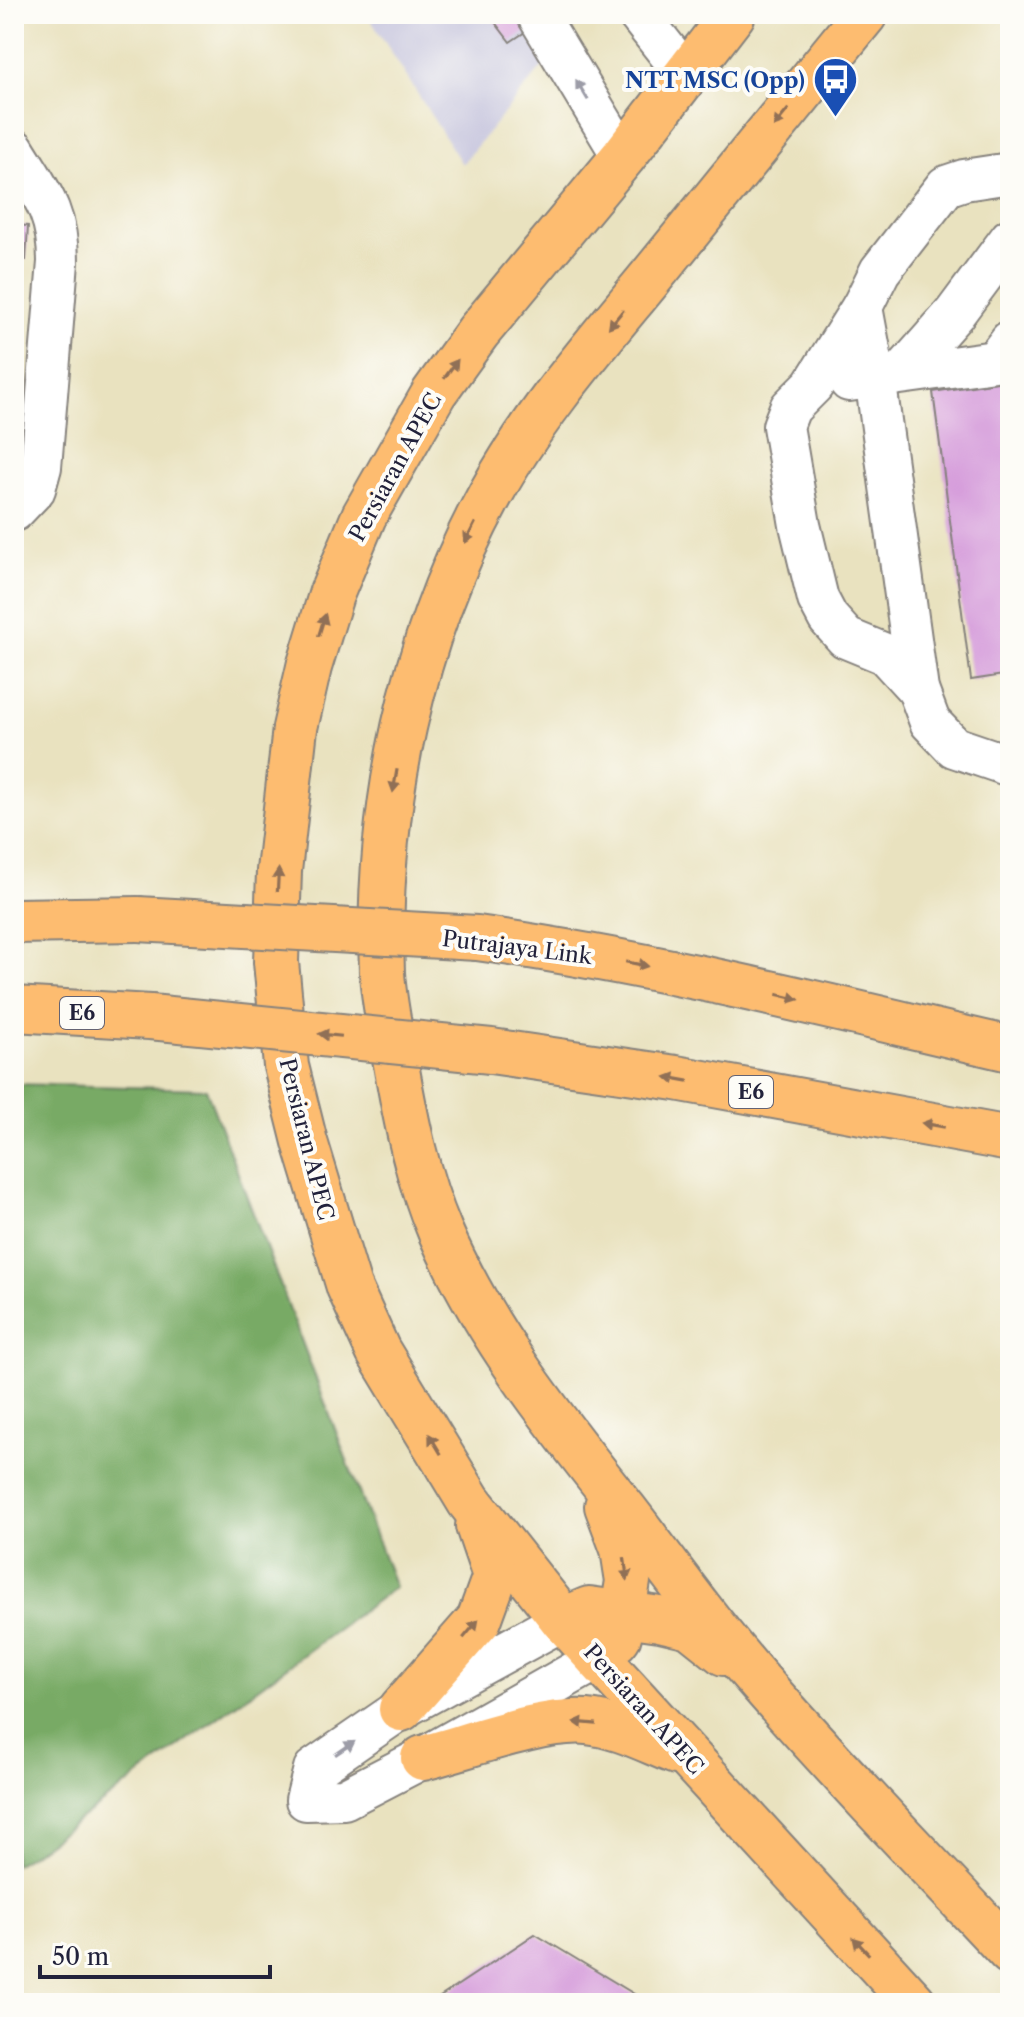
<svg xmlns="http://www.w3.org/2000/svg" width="1024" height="2017" font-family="'Libre Caslon Text',serif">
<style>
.industrial{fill:#c2c1dc}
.forest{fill:#78aa65;stroke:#4d6650;stroke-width:2}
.building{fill:#d69ddb}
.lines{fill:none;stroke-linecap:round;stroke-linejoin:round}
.minor-casing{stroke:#86827d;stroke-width:44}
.major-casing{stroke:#86827d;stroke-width:48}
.highway-casing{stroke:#86827d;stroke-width:48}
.minor{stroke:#fff;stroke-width:40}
.major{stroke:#fdbc70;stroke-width:44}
.highway{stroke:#fdbc70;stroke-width:44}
.highway-bridge-casing{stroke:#86827d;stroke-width:48;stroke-linecap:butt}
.highway-bridge{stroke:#fdbc70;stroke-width:44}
.oneway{fill:#9c9ca7}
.oneway2{fill:#906f56}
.labels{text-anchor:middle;stroke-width:8;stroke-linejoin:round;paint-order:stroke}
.shield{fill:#fdfcf7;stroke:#646373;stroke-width:2}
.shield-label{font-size:20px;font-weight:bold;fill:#22223b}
.transit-label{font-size:22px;font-weight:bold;fill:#164399;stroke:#fdfcf7;text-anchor:end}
.street-label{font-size:22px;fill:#22223b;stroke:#fdfcf7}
</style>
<rect width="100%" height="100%" fill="#fdfcf7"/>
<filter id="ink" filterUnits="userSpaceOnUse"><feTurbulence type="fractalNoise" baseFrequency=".0125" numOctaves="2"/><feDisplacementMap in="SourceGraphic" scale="16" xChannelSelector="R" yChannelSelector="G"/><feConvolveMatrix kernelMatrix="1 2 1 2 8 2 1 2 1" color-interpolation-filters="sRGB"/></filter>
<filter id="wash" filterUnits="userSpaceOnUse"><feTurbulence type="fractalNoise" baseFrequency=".006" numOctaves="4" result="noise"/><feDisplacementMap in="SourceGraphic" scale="32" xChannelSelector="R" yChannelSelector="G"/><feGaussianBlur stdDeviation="1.8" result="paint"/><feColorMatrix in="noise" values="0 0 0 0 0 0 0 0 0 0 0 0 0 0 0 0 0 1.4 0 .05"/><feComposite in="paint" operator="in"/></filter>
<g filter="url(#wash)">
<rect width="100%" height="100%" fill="#e9e2bf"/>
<polygon class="industrial" points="367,14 586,14 462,164"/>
<polygon class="forest" points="14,1084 206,1089 395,1587 30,1856 14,1865"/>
<g id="blocks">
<g class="building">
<polygon points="494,14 515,14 528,30 510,42 491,17"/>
<polygon points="14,225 28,226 26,260 14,259"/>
<polygon points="1010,380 1010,674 971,680 933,392"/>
<polygon points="535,1934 649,2003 431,2003"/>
</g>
</g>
</g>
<g filter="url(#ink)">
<use href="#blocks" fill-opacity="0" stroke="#86827d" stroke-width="2"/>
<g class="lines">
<defs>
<g id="minor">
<polyline points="537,14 623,157"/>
<polyline points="638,14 687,76"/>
<path d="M 14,149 C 40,192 58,210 58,262 L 41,467 L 35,489 L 14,511"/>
<polyline points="1010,173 964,180 946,186 880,271 862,307 875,377 918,690 930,722 954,747 1010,766"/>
<polyline points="862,307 813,385 790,408 783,426 800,525 818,599 828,618 846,638 885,654 918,690"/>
<polyline points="902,373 955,313 1010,239"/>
<polyline points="849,381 995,361 1010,341"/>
<polyline points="563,1620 401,1709 314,1769 306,1800 344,1799 423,1758 598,1659"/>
</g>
<g id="major">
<polyline points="733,14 623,157 478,332 434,393 364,516 331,595 309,667 295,728 279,871 276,962 286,1066 305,1142 349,1287 378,1351 469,1501 563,1620 914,2003"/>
<path d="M 865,14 C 792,103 720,193 647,282 C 591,350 532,418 490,495 C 411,640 376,809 382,973 C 384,1003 391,1034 396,1064 C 406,1121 417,1177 440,1231 C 484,1333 555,1422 624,1509 C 668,1566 711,1627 759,1681 C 840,1774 926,1862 1010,1952"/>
<polyline points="607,1506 623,1549 628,1581 619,1636 616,1640"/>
<polyline points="563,1620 589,1609 660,1619 690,1626 724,1653"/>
<polyline points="401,1709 479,1620 495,1576 478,1526"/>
<path d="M 423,1758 C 469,1746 542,1718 587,1722 C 618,1725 648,1741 676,1752"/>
</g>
<g id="highway">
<polyline points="14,921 138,919"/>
<path d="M 477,938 C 657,963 833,1008 1010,1049"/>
<polyline points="14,1009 150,1017"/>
<polyline points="491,1051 676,1078 1010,1139"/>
</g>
</defs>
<use href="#minor" class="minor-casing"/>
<use href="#major" class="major-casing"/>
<use href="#highway" class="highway-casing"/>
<use href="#minor" class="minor"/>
<use href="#major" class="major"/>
<use href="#highway" class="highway"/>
<defs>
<g id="highway-bridge">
<polyline points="138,919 477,938"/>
<polyline points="150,1017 491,1051"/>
</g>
</defs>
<use href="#highway-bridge" class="highway-bridge-casing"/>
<use href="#highway-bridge" class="highway-bridge"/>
</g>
<defs><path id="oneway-solid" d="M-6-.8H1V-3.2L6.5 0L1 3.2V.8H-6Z" transform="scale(2)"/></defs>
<g class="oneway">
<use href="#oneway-solid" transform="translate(582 90) rotate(-121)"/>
<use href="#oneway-solid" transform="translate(345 1748) rotate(-34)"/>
</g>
<g class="oneway2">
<use href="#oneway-solid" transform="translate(781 118) rotate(129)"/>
<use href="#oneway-solid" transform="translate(616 319) rotate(129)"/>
<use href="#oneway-solid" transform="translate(451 369) rotate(-54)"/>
<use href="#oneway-solid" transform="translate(470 533) rotate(117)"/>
<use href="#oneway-solid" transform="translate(322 625) rotate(-73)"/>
<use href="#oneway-solid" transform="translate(395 781) rotate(100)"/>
<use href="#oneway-solid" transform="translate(278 880) rotate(-87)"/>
<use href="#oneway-solid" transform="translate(637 964) rotate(11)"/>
<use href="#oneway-solid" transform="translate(788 997) rotate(13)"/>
<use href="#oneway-solid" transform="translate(330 1035) rotate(-174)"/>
<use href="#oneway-solid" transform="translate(677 1079) rotate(-170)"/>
<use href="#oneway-solid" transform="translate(933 1125) rotate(-170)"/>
<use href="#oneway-solid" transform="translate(435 1444) rotate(-121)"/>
<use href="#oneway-solid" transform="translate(626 1569) rotate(82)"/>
<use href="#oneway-solid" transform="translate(471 1629) rotate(-50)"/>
<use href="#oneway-solid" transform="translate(585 1723) rotate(-175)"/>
<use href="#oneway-solid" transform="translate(861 1946) rotate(-133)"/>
</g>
</g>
<defs>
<symbol id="bus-pin" viewBox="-11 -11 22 30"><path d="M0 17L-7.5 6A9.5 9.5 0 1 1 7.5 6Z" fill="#1a4fb4" stroke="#fdfcf7"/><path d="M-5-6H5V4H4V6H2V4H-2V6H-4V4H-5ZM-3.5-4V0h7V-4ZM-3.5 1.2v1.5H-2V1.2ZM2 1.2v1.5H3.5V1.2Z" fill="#fff"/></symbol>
</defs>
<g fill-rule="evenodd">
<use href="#bus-pin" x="810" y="54" width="51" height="69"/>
</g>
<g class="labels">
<g class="shield">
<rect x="60" y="997" width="44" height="32" rx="6"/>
<rect x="729" y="1076" width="44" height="32" rx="6"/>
</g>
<g class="shield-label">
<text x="82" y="1020">E6</text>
<text x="751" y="1099">E6</text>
</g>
<g class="transit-label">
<text x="805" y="88">NTT MSC (Opp)</text>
</g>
<g class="street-label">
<text transform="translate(395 467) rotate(-61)" y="8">Persiaran APEC</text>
<text transform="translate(517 947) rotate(7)" y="8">Putrajaya Link</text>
<text transform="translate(307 1139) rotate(76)" y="8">Persiaran APEC</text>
<text transform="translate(644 1709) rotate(48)" y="8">Persiaran APEC</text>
</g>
</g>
<rect width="1024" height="2017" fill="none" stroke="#fdfcf7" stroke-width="48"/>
<path d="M40 1965v12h230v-12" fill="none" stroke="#22223b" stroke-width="4"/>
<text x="52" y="1965" font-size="24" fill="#22223b" stroke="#fdfcf7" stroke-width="6" paint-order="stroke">50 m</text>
</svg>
